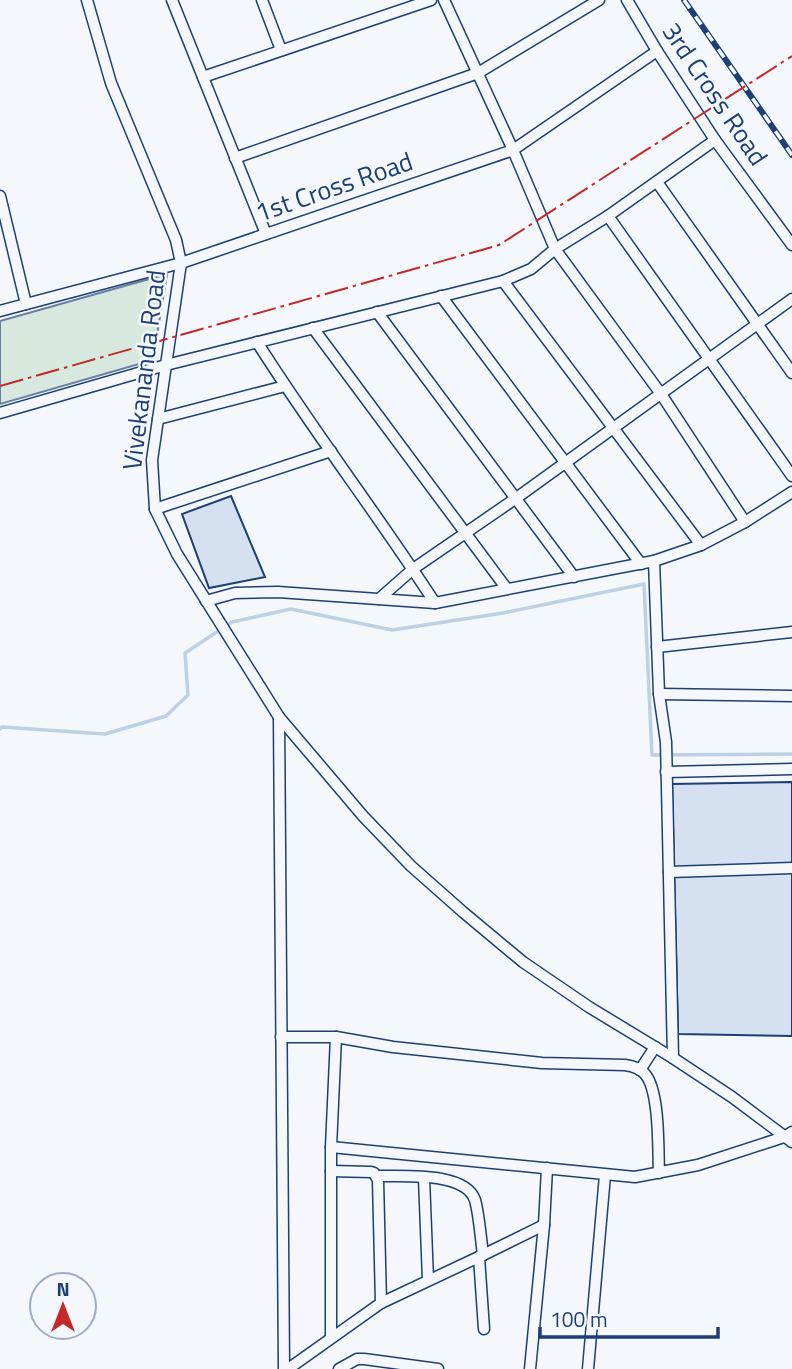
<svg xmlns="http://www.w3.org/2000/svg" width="792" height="1369" font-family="'Titillium Web',sans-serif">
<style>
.green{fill:#d7e8df;stroke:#687fa3;stroke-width:2}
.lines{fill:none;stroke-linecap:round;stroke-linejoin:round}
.stream{stroke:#bed0e5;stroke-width:3.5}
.building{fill:#d5e0f0;stroke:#1d3f73;stroke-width:2}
.minor-casing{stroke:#1d3f73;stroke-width:13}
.minor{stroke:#f4f7fb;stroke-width:10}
.rail-casing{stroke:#1d3f73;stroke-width:6}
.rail{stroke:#f4f7fb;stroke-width:3.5;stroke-dasharray:10;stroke-linecap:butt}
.power{stroke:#c62828;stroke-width:2;stroke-dasharray:24 5 3.5 5;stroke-linecap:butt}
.labels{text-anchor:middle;stroke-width:5;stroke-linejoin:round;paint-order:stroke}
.street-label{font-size:26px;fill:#1d3f73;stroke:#f4f7fb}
</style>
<rect width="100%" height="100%" fill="#f4f7fb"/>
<polygon class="green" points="167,274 153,360 0,404 0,321"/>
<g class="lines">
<polyline class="stream" points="0,729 2,727 105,734 166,716 188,695 185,653 232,622 291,609 392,630 503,613 644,584 652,755 792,754"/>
</g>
<g class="building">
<polygon points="231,496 265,577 209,588 182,514"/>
<polygon points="792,782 792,1036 678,1034 672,784"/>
</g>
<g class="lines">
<defs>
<g id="minor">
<polyline points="87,0 111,83 176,240 181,263 152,460 155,509 177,554 279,717 363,816 411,866 463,912 523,962 589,1007 673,1058 732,1097 792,1142"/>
<polyline points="172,0 266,234"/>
<polyline points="262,0 281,50"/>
<polyline points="444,0 513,150 555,249 661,394 745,522"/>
<polyline points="627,0 657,51 715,140 792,245"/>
<polyline points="203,77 431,0"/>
<polyline points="235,158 478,73 599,0"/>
<polyline points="657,182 792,373"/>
<polyline points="0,196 26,304"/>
<polyline points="608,216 792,476"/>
<polyline points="503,281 701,545"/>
<polyline points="441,296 641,564"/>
<polyline points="0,311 181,263 513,150 657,51"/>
<polyline points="377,312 574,577"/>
<polyline points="313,328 507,589"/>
<path d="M 257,342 C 313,431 378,515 435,603"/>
<polyline points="0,413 166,365 503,281 531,269 555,249 608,216 715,140"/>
<polyline points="158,419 285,386"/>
<polyline points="155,509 331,451"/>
<polyline points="654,561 659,694 666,742 673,1058"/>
<polyline points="379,599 413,569 515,499 792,299"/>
<polyline points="206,601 235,593 278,592 435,603 654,561 701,545 745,522 792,492"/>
<polyline points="657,647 792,632"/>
<polyline points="659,694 792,696"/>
<polyline points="279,717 284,1369"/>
<polyline points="666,772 792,769"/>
<polyline points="669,872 792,868"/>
<path d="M 281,1037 L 336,1037 L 393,1047 L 542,1063 L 625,1065 C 632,1066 640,1068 645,1074 C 660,1091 658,1151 659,1173"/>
<polyline points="640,1070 655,1047"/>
<polyline points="331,1147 635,1177 698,1165 784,1137 792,1132"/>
<polyline points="331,1171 371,1172 374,1173 378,1180 381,1303"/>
<path d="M 377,1176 C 402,1177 465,1171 475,1200 C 479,1214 481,1240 483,1255"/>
<polyline points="424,1178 428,1280"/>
<polyline points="479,1257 484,1329"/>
<polyline points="331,1337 331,1147 336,1037"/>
<polyline points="288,1369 381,1303 483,1255 544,1225"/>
<polyline points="339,1369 357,1359 364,1359 438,1369"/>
<polyline points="530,1369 544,1225 547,1168"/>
<polyline points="588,1369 605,1175"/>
</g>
</defs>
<use href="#minor" class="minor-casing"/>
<use href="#minor" class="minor"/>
<defs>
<polyline id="rail" points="684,0 792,155"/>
</defs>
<use href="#rail" class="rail-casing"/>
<use href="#rail" class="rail"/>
<polyline class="power" points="0,386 499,245 792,56"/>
</g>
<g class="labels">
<g class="street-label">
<text transform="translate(715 94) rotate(56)" y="9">3rd Cross Road</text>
<text transform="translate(334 187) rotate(-19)" y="9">1st Cross Road</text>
<text transform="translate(144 370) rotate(-83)" y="9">Vivekananda Road</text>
</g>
</g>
<g transform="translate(63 1306)"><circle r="33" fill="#f4f7fb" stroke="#9eadc5" stroke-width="2"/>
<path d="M0-5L12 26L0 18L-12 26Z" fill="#c62828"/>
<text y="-10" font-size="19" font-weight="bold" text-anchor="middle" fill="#1d3f73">N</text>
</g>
<path d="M540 1327v10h178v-10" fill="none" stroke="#1d3f73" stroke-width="3.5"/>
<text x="550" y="1327" font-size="21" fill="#1d3f73" stroke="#f4f7fb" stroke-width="5" paint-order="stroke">100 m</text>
</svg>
